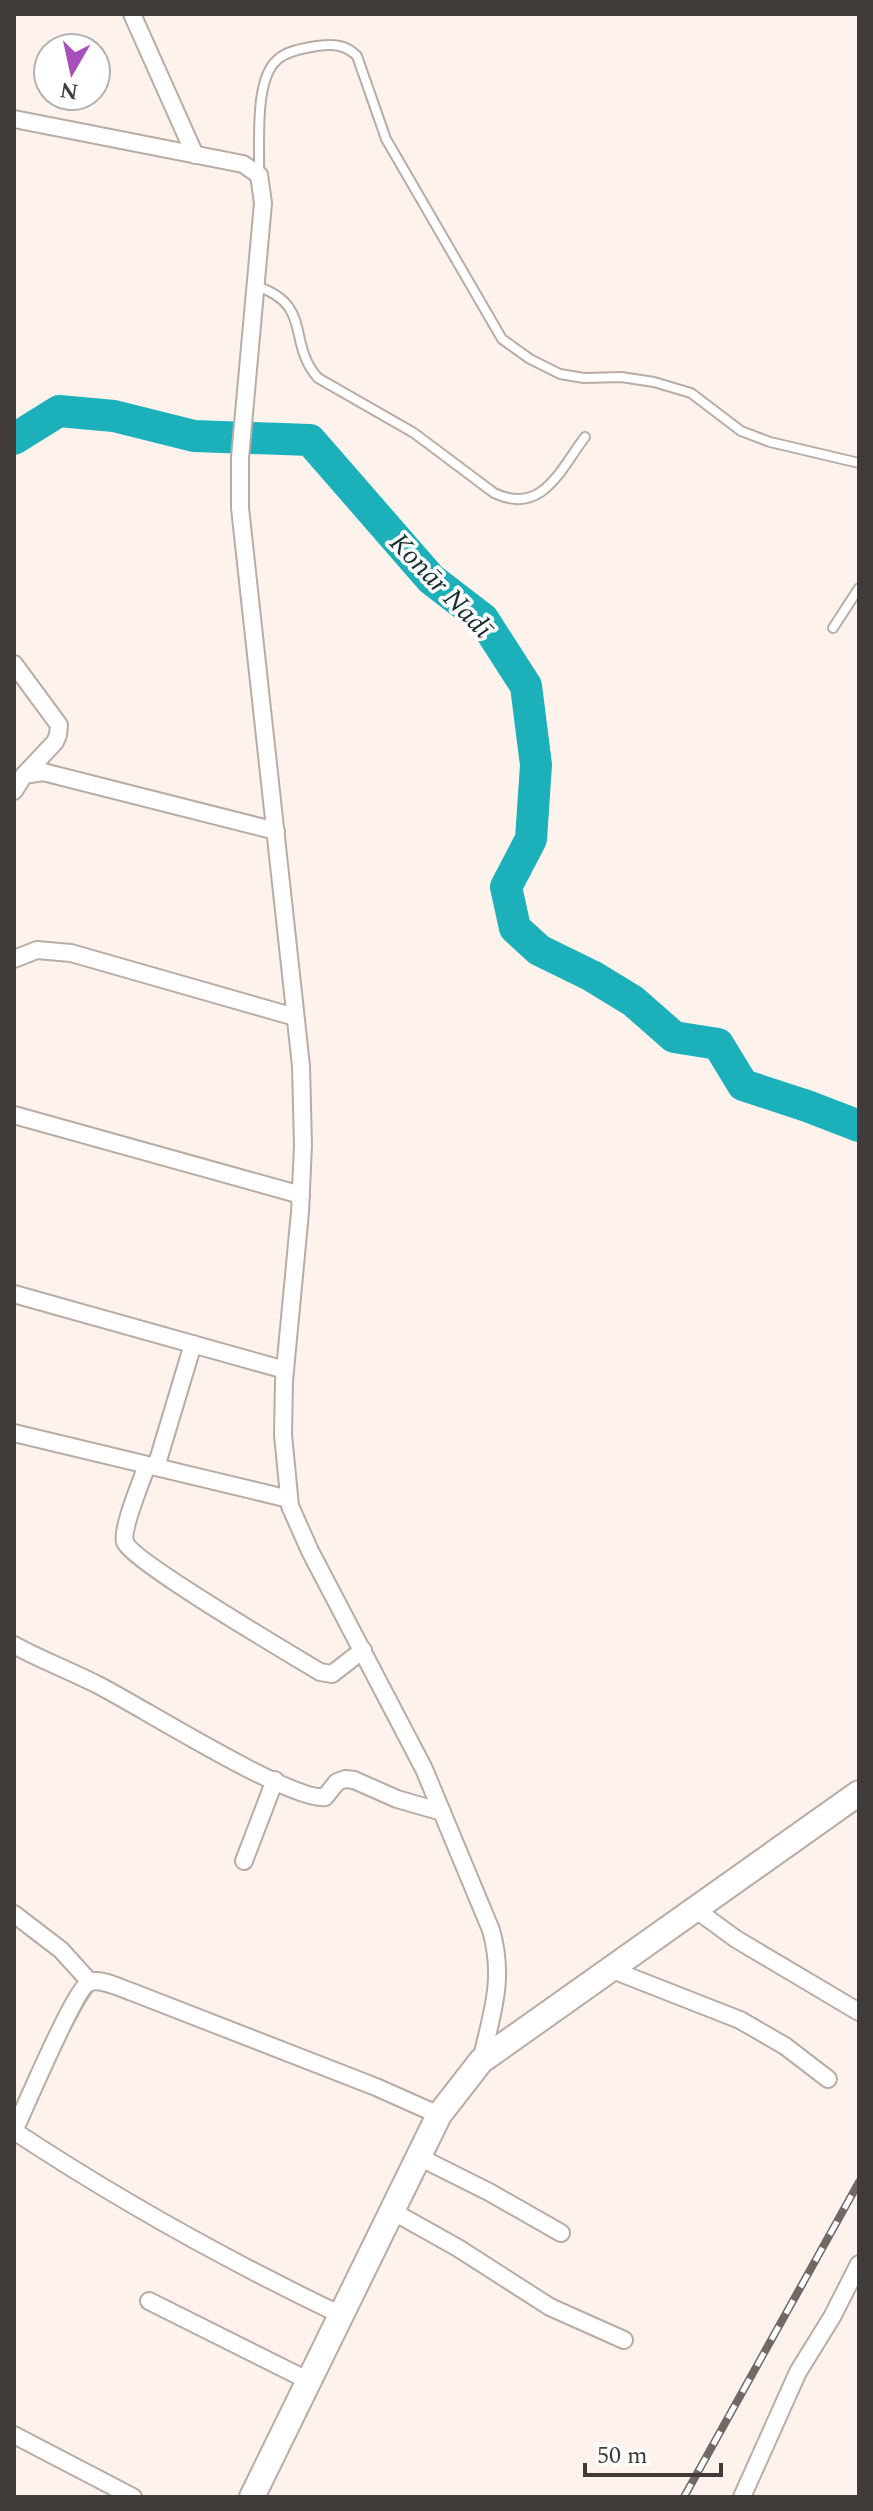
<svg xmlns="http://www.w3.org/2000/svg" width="873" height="2511" font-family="Spectral,serif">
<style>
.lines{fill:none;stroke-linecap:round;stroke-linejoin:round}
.river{stroke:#1bb0ba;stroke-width:32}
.service-casing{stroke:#b9aca5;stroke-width:12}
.minor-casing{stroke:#b9aca5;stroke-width:20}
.primary-casing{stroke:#b9aca5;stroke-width:28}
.service{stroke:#fff;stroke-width:8}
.minor{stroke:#fff;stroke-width:16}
.primary{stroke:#fff;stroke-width:24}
.rail-casing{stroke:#706965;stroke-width:8}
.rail{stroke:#fff;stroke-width:5;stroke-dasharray:15;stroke-linecap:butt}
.labels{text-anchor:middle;stroke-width:7;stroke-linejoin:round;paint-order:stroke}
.water-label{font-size:28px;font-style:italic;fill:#192f31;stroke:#fff}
</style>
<rect width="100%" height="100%" fill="#fef2ed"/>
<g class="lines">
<polyline class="river" points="14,439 59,411 114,416 194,436 310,440 431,579 483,619 526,686 536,765 531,839 506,887 515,928 539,950 592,976 633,1001 674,1037 718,1044 743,1085 807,1106 859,1126"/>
<defs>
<g id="service">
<path d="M 259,174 C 260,144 254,80 277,60 C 286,51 304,48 317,46 C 333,44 345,44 357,56 L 386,139 L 502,339 L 530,359 L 560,374 L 584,378 L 621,377 L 654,382 L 691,393 L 741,431 L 770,442 L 859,463"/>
<path d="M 256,286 C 314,305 286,342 318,378 L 414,433 L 494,493 C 542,516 560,470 585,437"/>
<polyline points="833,628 859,588"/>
</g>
<g id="minor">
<polyline points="132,14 195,155"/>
<path d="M 14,119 L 243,164 L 259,175 L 263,203 L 240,458 L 240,508 L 301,1066 L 303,1145 L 300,1212 L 284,1381 L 283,1435 L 290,1506 L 310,1551 L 424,1769 L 491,1930 C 505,1979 492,2013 481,2061"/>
<polyline points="14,664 59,725 58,735 55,742 24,775"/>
<polyline points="14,791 24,775 43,772 276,831"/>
<polyline points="14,959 37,950 71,953 295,1017"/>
<polyline points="14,1115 301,1195"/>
<polyline points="14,1294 285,1370"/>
<polyline points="14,1433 289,1499"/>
<path d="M 147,1465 C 142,1480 121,1529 125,1542 C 132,1561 292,1655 320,1672 L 332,1674 L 363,1650"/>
<polyline points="156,1467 193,1344"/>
<path d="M 14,1645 C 41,1660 71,1671 98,1685 C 138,1705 291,1802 325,1797 L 337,1782 L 345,1779 L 354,1780 L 397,1799 L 442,1812"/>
<polyline points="244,1861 275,1780"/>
<polyline points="695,1909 736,1939 859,2012"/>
<polyline points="14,1914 61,1950 90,1982"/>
<polyline points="610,1969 740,2020 785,2046 828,2079"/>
<path d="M 14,2131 C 24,2110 76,1986 90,1982 C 102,1978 120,1988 132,1992 L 376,2087 L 439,2115"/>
<path d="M 14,2131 C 120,2201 226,2260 341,2315"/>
<polyline points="419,2157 489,2192 561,2233"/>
<polyline points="392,2211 458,2248 550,2307 624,2340"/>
<polyline points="149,2301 309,2381"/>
<polyline points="14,2435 133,2497"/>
<polyline points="742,2497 798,2372 832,2317 859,2264"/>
</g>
<polyline id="primary" points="252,2497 439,2115 481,2061 859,1793"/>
</defs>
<use href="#service" class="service-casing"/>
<use href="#minor" class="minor-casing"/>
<use href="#primary" class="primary-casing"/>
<use href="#service" class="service"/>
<use href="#minor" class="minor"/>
<use href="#primary" class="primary"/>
<defs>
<polyline id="rail" points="684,2497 859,2182"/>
</defs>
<use href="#rail" class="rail-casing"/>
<use href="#rail" class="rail"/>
</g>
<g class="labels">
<g class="water-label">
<text transform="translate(442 585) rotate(46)" y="10">Konār Nadī</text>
</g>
</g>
<rect width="873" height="2511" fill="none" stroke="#403b38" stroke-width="32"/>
<g transform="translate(72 72) rotate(189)"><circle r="38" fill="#ffffff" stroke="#b3b1af" stroke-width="2"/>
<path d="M0-6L14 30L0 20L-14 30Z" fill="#a84fbb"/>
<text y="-12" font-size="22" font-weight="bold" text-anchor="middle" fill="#403b38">N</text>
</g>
<path d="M585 2463v12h136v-12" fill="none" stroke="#403b38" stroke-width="4"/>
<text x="597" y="2463" font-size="24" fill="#403b38" stroke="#ffffff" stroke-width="6" paint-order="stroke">50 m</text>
</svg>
